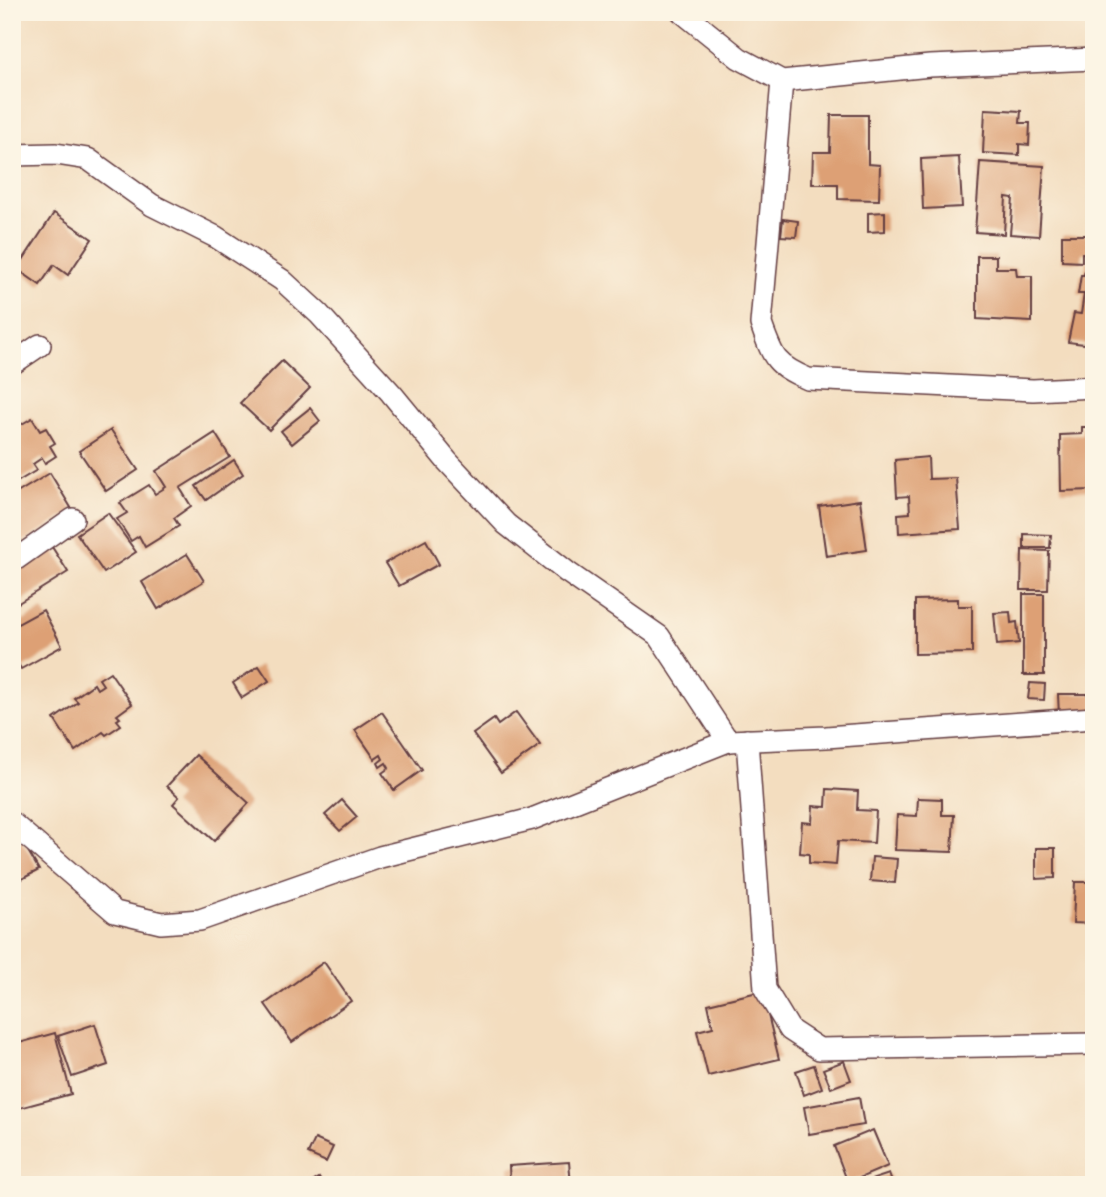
<svg xmlns="http://www.w3.org/2000/svg" width="1106" height="1197" font-family="'Playpen Sans',sans-serif">
<style>
.building{fill:#dda075}
.lines{fill:none;stroke-linecap:round;stroke-linejoin:round}
.street-casing{stroke:#633c41;stroke-width:24}
.street{stroke:#fff;stroke-width:21}
</style>
<rect width="100%" height="100%" fill="#fcf5e5"/>
<filter id="ink" filterUnits="userSpaceOnUse"><feTurbulence type="fractalNoise" baseFrequency=".0143" numOctaves="2"/><feDisplacementMap in="SourceGraphic" scale="14" xChannelSelector="R" yChannelSelector="G"/><feConvolveMatrix kernelMatrix="1 2 1 2 8 2 1 2 1" color-interpolation-filters="sRGB"/></filter>
<filter id="wash" filterUnits="userSpaceOnUse"><feTurbulence type="fractalNoise" baseFrequency=".00686" numOctaves="4" result="noise"/><feDisplacementMap in="SourceGraphic" scale="28" xChannelSelector="R" yChannelSelector="G"/><feGaussianBlur stdDeviation="1.57" result="paint"/><feColorMatrix in="noise" values="0 0 0 0 0 0 0 0 0 0 0 0 0 0 0 0 0 1.4 0 .05"/><feComposite in="paint" operator="in"/></filter>
<g filter="url(#wash)">
<rect width="100%" height="100%" fill="#f3ddbf"/>
<g id="blocks">
<g class="building">
<polygon points="985,109 1021,111 1020,123 1030,123 1029,145 1019,144 1019,155 983,153"/>
<polygon points="831,115 868,115 868,164 880,165 879,200 838,199 838,184 812,184 813,152 830,152"/>
<polygon points="959,157 962,207 923,209 921,159"/>
<polygon points="980,162 1044,166 1039,236 1010,234 1013,198 1006,197 1004,234 975,232"/>
<polygon points="885,212 885,231 868,232 868,213"/>
<polygon points="54,213 92,239 68,275 54,265 40,285 17,269"/>
<polygon points="783,219 798,221 796,237 781,236"/>
<polygon points="1062,235 1094,235 1094,253 1082,253 1082,262 1062,261"/>
<polygon points="977,256 996,256 996,268 1016,268 1017,276 1032,276 1032,322 977,319"/>
<polygon points="1087,261 1094,262 1092,345 1068,342 1074,313 1081,314 1084,294 1078,294 1081,275 1084,275"/>
<polygon points="282,361 310,388 269,430 240,403"/>
<polygon points="310,408 320,421 292,444 281,431"/>
<polygon points="32,418 40,431 46,428 55,443 50,446 56,456 45,463 42,458 33,464 37,470 12,485 12,430"/>
<polygon points="1082,427 1094,427 1094,490 1061,491 1060,435 1082,434"/>
<polygon points="111,430 138,470 106,491 79,451"/>
<polygon points="215,433 230,457 180,488 191,506 174,518 179,526 145,547 139,536 131,541 117,519 127,513 120,503 149,485 155,494 166,487 156,471"/>
<polygon points="928,457 929,479 956,478 960,529 899,533 898,514 910,513 909,496 897,497 895,460"/>
<polygon points="234,460 243,474 206,500 196,486"/>
<polygon points="50,473 73,511 12,549 12,496"/>
<polygon points="860,500 867,550 826,556 819,506"/>
<polygon points="108,513 136,552 104,573 77,534"/>
<polygon points="1024,534 1051,535 1050,548 1024,548"/>
<polygon points="426,540 439,564 399,586 385,563"/>
<polygon points="52,547 68,572 12,607 12,572"/>
<polygon points="1022,550 1049,551 1048,590 1021,590"/>
<polygon points="187,554 204,581 158,609 142,582"/>
<rect x="1023" y="594" width="21" height="81"/>
<polygon points="958,599 958,606 972,606 972,653 915,654 915,600"/>
<polygon points="43,610 62,646 21,669 12,653 12,627"/>
<polygon points="1010,612 1011,623 1017,622 1019,643 997,645 994,613"/>
<polygon points="259,666 269,681 242,698 233,683"/>
<polygon points="110,672 132,704 117,715 120,718 117,720 121,725 106,735 103,732 75,751 54,719 78,702 74,698 94,684 97,689 103,685 99,679"/>
<polygon points="1030,683 1045,684 1044,700 1028,699"/>
<polygon points="1058,694 1094,694 1094,715 1059,716"/>
<polygon points="382,712 422,770 394,790 382,773 389,768 386,763 380,767 378,763 383,759 381,755 375,759 355,730"/>
<polygon points="516,712 540,745 501,773 473,734 494,719 498,725"/>
<polygon points="196,755 249,803 214,841 173,804 179,797 167,786"/>
<polygon points="827,789 858,791 857,810 876,811 874,843 838,841 836,865 809,863 809,854 800,853 802,822 812,823 813,806 826,807"/>
<polygon points="918,798 942,799 942,815 954,815 952,852 895,850 897,815 917,816"/>
<polygon points="342,800 357,817 340,831 325,815"/>
<polygon points="21,839 39,870 12,884 12,844"/>
<polygon points="1036,848 1055,848 1055,878 1036,879"/>
<polygon points="872,857 897,859 895,883 870,881"/>
<polygon points="1075,882 1094,882 1094,924 1073,923"/>
<polygon points="324,962 351,1001 292,1042 265,1004"/>
<polygon points="762,991 779,1059 708,1076 697,1031 713,1027 708,1004"/>
<polygon points="95,1024 108,1065 72,1077 58,1036"/>
<polygon points="55,1033 71,1094 12,1110 12,1045"/>
<polygon points="844,1061 851,1080 831,1088 823,1069"/>
<polygon points="814,1065 822,1088 804,1095 796,1071"/>
<polygon points="859,1097 864,1125 809,1134 804,1107"/>
<polygon points="873,1130 888,1166 848,1183 834,1146"/>
<polygon points="315,1139 333,1147 326,1162 308,1154"/>
<polygon points="1092,1158 1094,1158 1094,1185 1089,1185"/>
<polygon points="569,1162 571,1185 510,1185 509,1166"/>
<polygon points="889,1174 893,1185 859,1185 859,1184"/>
<polygon points="319,1178 323,1185 308,1185"/>
</g>
</g>
</g>
<g filter="url(#ink)">
<use href="#blocks" fill-opacity="0" stroke="#633c41" stroke-width="2"/>
<g class="lines">
<defs>
<g id="street">
<polyline points="682,12 739,58 782,81 930,66 1094,59"/>
<path d="M 782,81 L 761,324 C 773,358 775,365 808,379 L 1033,390 L 1094,387"/>
<polyline points="12,155 56,154 88,159 152,205 216,237 282,280 319,314 391,393 447,461 506,524 567,572 659,636 728,741 826,737 1094,718"/>
<polyline points="12,364 40,345"/>
<polyline points="12,562 73,519"/>
<polyline points="747,740 765,989 790,1030 819,1049 1094,1044"/>
<polyline points="12,823 115,912 161,923 200,920 380,857 532,819 728,741"/>
</g>
</defs>
<use href="#street" class="street-casing"/>
<use href="#street" class="street"/>
</g>
</g>
<rect width="1106" height="1197" fill="none" stroke="#fcf5e5" stroke-width="42"/>
</svg>
